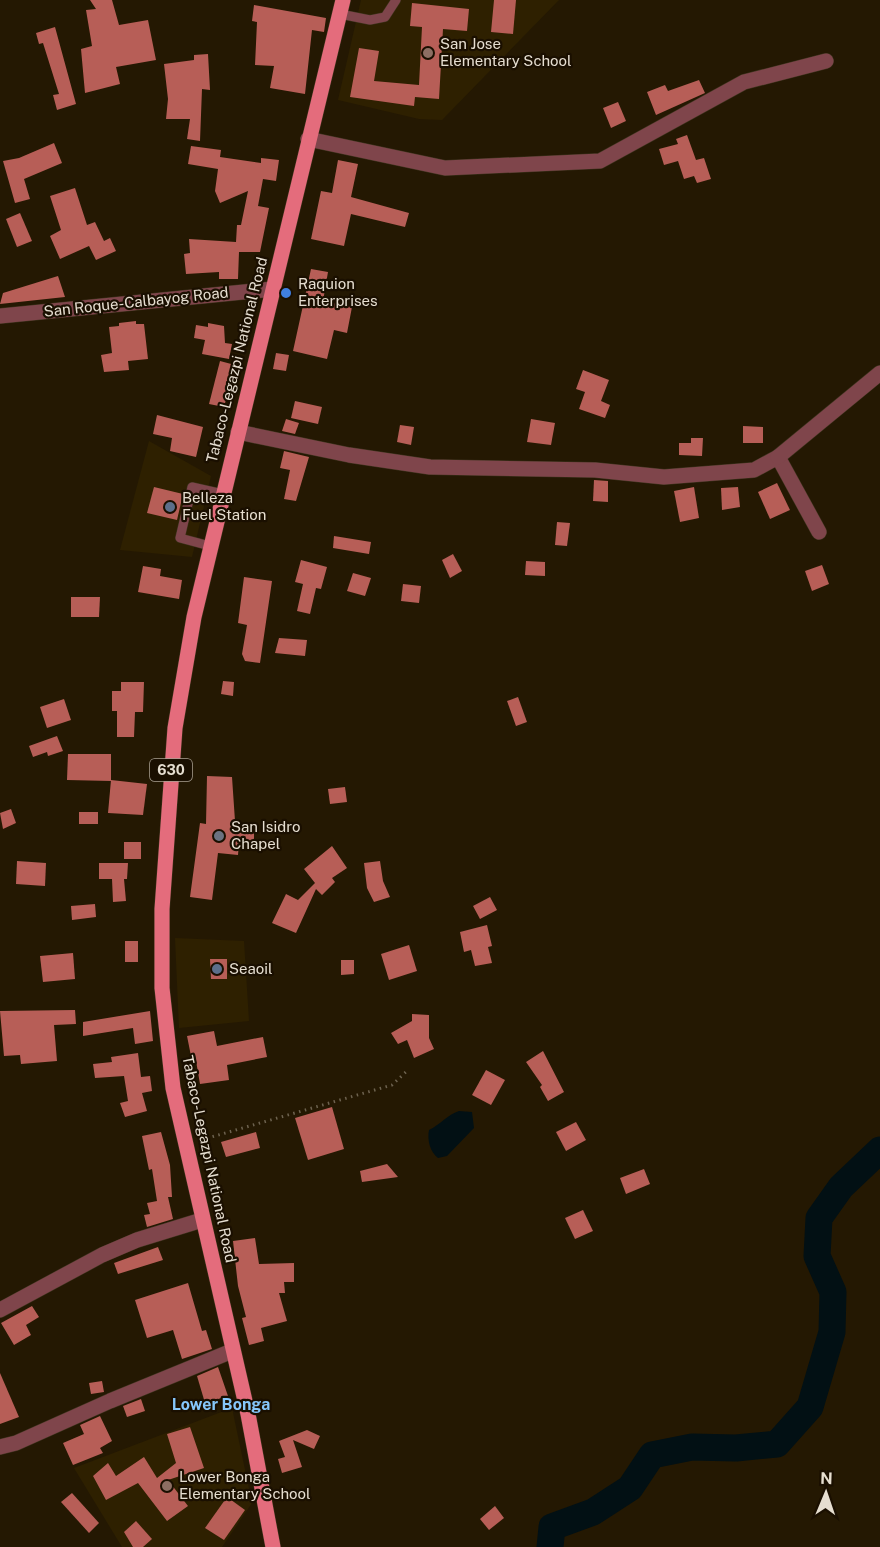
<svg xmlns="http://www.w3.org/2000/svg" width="880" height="1547" font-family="'Public Sans',sans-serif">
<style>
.built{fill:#2e2000}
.water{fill:#021014}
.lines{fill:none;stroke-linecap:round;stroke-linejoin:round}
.river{stroke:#021014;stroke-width:27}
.building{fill:#b75e57}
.service-casing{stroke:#3f341f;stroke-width:10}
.minor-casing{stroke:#3f341f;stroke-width:16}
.tertiary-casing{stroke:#3f341f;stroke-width:16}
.primary-casing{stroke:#3f341f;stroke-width:16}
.path{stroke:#6d624f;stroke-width:3;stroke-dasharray:1.5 4.5;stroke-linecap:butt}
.service{stroke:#7f454b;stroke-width:9}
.minor{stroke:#7f454b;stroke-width:15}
.tertiary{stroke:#7f454b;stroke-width:15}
.primary{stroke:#e46c7c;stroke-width:15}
.education-dot{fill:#8d6e63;stroke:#1a0f00;stroke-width:2}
.shop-dot{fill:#3f7fe0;stroke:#1a0f00;stroke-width:2}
.service-dot{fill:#5c6f8a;stroke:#1a0f00;stroke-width:2}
.worship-dot{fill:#6b7280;stroke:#1a0f00;stroke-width:2}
.labels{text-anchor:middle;stroke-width:4.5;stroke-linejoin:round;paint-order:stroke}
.shield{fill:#1a0f00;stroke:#a9a092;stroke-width:1.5}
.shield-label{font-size:14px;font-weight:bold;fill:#e6ded0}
.poi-label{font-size:15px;fill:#e6ded0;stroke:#1a0f00;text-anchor:start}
.street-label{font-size:15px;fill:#e6ded0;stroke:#1a0f00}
.neighbourhood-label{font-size:16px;font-weight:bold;fill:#86c7fb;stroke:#1a0f00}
</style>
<rect width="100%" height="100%" fill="#241802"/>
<g class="built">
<polygon points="361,0 559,0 442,120 419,119 338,100"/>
<polygon points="149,441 211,476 192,557 120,550"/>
<polygon points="175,938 244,941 249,1021 179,1028"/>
<polygon points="232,1408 252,1503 222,1547 122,1547 74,1468"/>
</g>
<path class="water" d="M 459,1111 L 472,1112 L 474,1128 L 447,1156 L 438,1158 C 430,1152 427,1140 429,1130 C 441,1124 447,1115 459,1111 Z"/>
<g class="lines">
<polyline class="river" points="550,1547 552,1527 593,1512 630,1488 652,1455 692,1447 736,1448 777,1444 810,1407 832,1332 833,1292 817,1256 819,1218 841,1187 880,1150"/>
</g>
<g class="building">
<polygon points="90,0 112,0 119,25 148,20 156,60 116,67 120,84 85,93 81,49 92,46 86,10 96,9"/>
<polygon points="494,0 516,0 513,34 491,32"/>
<polygon points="412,3 469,9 467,31 443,29 439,99 415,97 414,106 350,97 359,48 379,51 374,81 419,85 422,27 410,26"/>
<polygon points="254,5 326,18 324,32 312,30 305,94 270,88 274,66 255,65 257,22 252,21"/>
<polygon points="55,27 76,104 57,110 53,95 59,94 43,43 39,44 36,33"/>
<polygon points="208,54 210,90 202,89 200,141 187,139 190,119 166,119 168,99 164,64 194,60 194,55"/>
<polygon points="699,80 705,93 656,115 647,92 665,85 668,91"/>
<polygon points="618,102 626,121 611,128 603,108"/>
<polygon points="687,135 696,160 704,158 711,179 697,183 694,176 684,179 678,161 664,165 659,149 678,144 676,139"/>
<polygon points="54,143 62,163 24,179 30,199 15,203 3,161 19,158"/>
<polygon points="191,146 221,150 220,157 261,163 261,158 279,160 276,181 263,179 258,206 269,208 260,252 239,252 238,279 219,279 219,272 186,274 184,254 190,253 189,239 236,242 237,225 241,225 248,191 220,203 215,191 218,169 188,164"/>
<polygon points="338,160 358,164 351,197 409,213 405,227 351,214 344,246 311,239 321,191 332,193"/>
<polygon points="75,188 87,225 95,222 104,241 110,238 116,251 96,260 89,246 60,259 50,236 61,230 50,196"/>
<polygon points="20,213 32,241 17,247 6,219"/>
<polygon points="311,269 328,272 323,301 352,307 347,333 334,330 327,359 293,351"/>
<polygon points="58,276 65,297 0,304 3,293"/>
<polygon points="136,321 136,324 144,324 148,359 128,361 129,370 104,372 101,355 112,353 109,327 119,326 119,323"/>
<polygon points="208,323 224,326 225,343 232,344 229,359 202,354 205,340 194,338 196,325 208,327"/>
<polygon points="276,353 289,355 286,371 273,369"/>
<polygon points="220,361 235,365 224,407 209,404"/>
<polygon points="583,370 609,380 601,401 610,405 605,418 579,409 585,392 576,389"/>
<polygon points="295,401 322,407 318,424 291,418"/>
<polygon points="157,415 203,427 196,457 170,451 172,438 153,434"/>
<polygon points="286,419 299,423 295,434 282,431"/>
<polygon points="531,419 555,423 551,445 527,442"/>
<polygon points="400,425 414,427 411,445 397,442"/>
<polygon points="743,426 763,427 763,443 743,443"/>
<polygon points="691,438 703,438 702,456 679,455 679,443 691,443"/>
<polygon points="284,451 309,457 296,501 284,499 290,470 280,468"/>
<polygon points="594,480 608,481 608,502 593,501"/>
<polygon points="777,483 790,510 770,519 758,492"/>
<polygon points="154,487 183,494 177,520 147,513"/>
<polygon points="694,487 699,518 680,522 674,491"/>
<polygon points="738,487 740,507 722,510 721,488"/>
<polygon points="557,522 570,523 567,546 555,545"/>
<polygon points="334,536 371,542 369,554 333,548"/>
<polygon points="453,554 462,571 450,578 442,560"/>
<polygon points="301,560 327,567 321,589 316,588 310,614 297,611 303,584 295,582"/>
<polygon points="526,561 545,562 545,576 525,575"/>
<polygon points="822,565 829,584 812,591 805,571"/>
<polygon points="143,566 161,569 160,576 182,580 179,599 138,592"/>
<polygon points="353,573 371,578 365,596 347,591"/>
<polygon points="244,577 272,581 260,663 245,661 242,654 247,625 238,623"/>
<polygon points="403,584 421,586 419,603 401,601"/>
<polygon points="71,597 100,597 99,617 71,617"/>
<polygon points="279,638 307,640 305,656 275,653"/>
<polygon points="223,681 234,682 233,696 221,694"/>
<polygon points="121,682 144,682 143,712 135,712 134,737 117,737 117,711 112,711 112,691 121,691"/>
<polygon points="518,697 527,722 516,726 507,701"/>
<polygon points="64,699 71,720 47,728 40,707"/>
<polygon points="57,736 63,751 48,756 47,752 33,757 29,746"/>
<polygon points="68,754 111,754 111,781 67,780"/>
<polygon points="207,776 232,777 235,821 240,821 240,829 254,829 254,843 239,842 238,855 218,853 212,900 190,897 200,823 206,824"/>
<polygon points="111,780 147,784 143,815 108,813"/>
<polygon points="345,787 347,802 330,804 328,789"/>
<polygon points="11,809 16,823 3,829 0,813"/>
<rect x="79" y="812" width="19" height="12"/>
<rect x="124" y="842" width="17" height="17"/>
<polygon points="332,846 347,868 332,878 335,882 322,895 316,889 296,933 272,923 286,894 298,900 315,883 304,869"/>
<polygon points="17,861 46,863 45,886 16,884"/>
<polygon points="380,861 383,881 390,897 374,902 367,888 364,863"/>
<polygon points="99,863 128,863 127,879 124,879 126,901 113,902 112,879 99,879"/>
<polygon points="490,897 497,910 480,919 473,906"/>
<polygon points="95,904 96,917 72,920 71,906"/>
<polygon points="487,925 492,946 488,947 492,963 475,966 471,950 464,952 460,932"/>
<rect x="125" y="941" width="13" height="21"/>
<polygon points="409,945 417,971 389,980 381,954"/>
<polygon points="73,953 75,979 43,982 40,956"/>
<polygon points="210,959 227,959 227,979 211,979"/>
<polygon points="341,960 354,960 354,974 341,975"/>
<polygon points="75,1010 76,1024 54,1025 57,1061 21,1064 20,1055 4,1056 0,1011"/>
<polygon points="150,1011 153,1041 135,1044 133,1028 83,1036 83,1022"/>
<polygon points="412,1014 429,1015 429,1038 434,1049 414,1058 407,1040 398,1044 391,1033 412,1021"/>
<polygon points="214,1031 217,1046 263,1037 267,1057 227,1065 229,1080 200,1084 195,1055 191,1056 187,1036"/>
<polygon points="543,1051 564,1092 548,1101 540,1087 542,1085 526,1062"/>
<polygon points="138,1053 141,1077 150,1076 152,1091 142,1093 147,1111 125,1117 120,1103 128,1101 124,1076 95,1078 93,1064 112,1062 111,1057"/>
<polygon points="486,1070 505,1080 491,1105 472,1095"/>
<polygon points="332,1107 344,1149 308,1160 295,1118"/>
<polygon points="576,1122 586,1140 566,1151 556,1132"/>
<polygon points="161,1132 170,1165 172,1197 168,1197 173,1219 147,1227 144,1215 150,1214 147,1203 157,1201 152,1169 149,1170 142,1136"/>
<polygon points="256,1132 260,1148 226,1157 221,1142"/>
<polygon points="387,1164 398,1177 362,1182 360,1171"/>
<polygon points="644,1169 650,1184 626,1194 620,1178"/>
<polygon points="583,1210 593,1231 575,1239 565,1218"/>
<polygon points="255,1238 259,1264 294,1263 294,1282 284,1282 285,1293 279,1293 287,1321 261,1328 264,1341 249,1345 242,1318 246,1317 238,1286 233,1241"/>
<polygon points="158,1247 163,1260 118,1274 114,1263"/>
<polygon points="188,1283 202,1331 206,1330 212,1349 182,1359 173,1330 147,1338 135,1300"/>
<polygon points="32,1306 39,1317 26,1325 31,1335 14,1345 1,1323"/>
<polygon points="218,1367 228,1396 205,1403 197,1376"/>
<polygon points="0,1373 19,1417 0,1424"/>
<polygon points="102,1381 104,1392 91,1394 89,1383"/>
<polygon points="141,1399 145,1411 127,1417 123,1406"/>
<polygon points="100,1416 112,1441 100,1448 103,1453 73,1465 63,1443 84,1434 80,1425"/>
<polygon points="190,1427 204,1468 168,1480 188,1506 167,1521 138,1483 106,1500 93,1476 108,1463 116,1476 144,1457 157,1478 176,1463 167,1434"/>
<polygon points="307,1430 320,1436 314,1449 293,1440 302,1467 282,1473 278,1459 285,1457 279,1441"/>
<polygon points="72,1493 99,1523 89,1533 61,1502"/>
<polygon points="227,1497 245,1510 224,1540 205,1528"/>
<polygon points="495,1506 504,1518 489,1530 480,1519"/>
<polygon points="136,1521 152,1539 143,1547 133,1547 124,1532"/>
</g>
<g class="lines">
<defs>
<g id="service">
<polyline points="340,14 370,20 385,17 396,0"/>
<polyline points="210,546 180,538 192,487 223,494"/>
</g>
<g id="minor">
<polyline points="308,139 445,168 600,161 744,82 826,61"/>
<polyline points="238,432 349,455 430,467 595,470 664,477 754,470 778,457 819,532"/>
<polyline points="778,457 880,373"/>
<polyline points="0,1310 102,1255 137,1240 202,1220"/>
<polyline points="0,1447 16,1443 110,1401 232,1351"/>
</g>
<polyline id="tertiary" points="0,316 273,289"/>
<polyline id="primary" points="273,1547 248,1414 173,1088 162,988 162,909 175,728 194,617 343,0"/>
</defs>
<use href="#service" class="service-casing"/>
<use href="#minor" class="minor-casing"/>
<use href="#tertiary" class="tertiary-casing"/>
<use href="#primary" class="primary-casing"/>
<polyline class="path" points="201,1140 392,1085 408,1070"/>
<use href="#service" class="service"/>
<use href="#minor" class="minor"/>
<use href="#tertiary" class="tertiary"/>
<use href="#primary" class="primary"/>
</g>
<g class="education-dot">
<circle cx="428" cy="53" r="6"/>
<circle cx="167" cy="1486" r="6"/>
</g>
<circle class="shop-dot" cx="286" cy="293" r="6"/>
<g class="service-dot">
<circle cx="170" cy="507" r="6"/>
<circle cx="217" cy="969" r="6"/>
</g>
<circle class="worship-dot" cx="219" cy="836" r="6"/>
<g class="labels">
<rect class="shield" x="150" y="759" width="42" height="22" rx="4.5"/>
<g class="shield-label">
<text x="171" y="775">630</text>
</g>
<g class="poi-label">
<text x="440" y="49">San Jose<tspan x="440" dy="17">Elementary School</tspan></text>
<text x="298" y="289">Raquion<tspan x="298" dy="17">Enterprises</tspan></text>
<text x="182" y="503">Belleza<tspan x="182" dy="17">Fuel Station</tspan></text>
<text x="231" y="832">San Isidro<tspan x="231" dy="17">Chapel</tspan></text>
<text x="229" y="974">Seaoil</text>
<text x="179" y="1482">Lower Bonga<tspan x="179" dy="17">Elementary School</tspan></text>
</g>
<g class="street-label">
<text transform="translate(136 302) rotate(-6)" y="5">San Roque-Calbayog Road</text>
<text transform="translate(237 360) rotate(-76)" y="5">Tabaco-Legazpi National Road</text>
<text transform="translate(209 1159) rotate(78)" y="5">Tabaco-Legazpi National Road</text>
</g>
<g class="neighbourhood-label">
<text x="221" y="1410">Lower Bonga</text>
</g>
</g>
<g transform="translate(826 1493) rotate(2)" stroke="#1a0f00" stroke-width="4.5" paint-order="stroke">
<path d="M0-4.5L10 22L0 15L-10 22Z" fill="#e6ded0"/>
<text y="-9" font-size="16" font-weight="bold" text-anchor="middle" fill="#e6ded0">N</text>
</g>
</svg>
